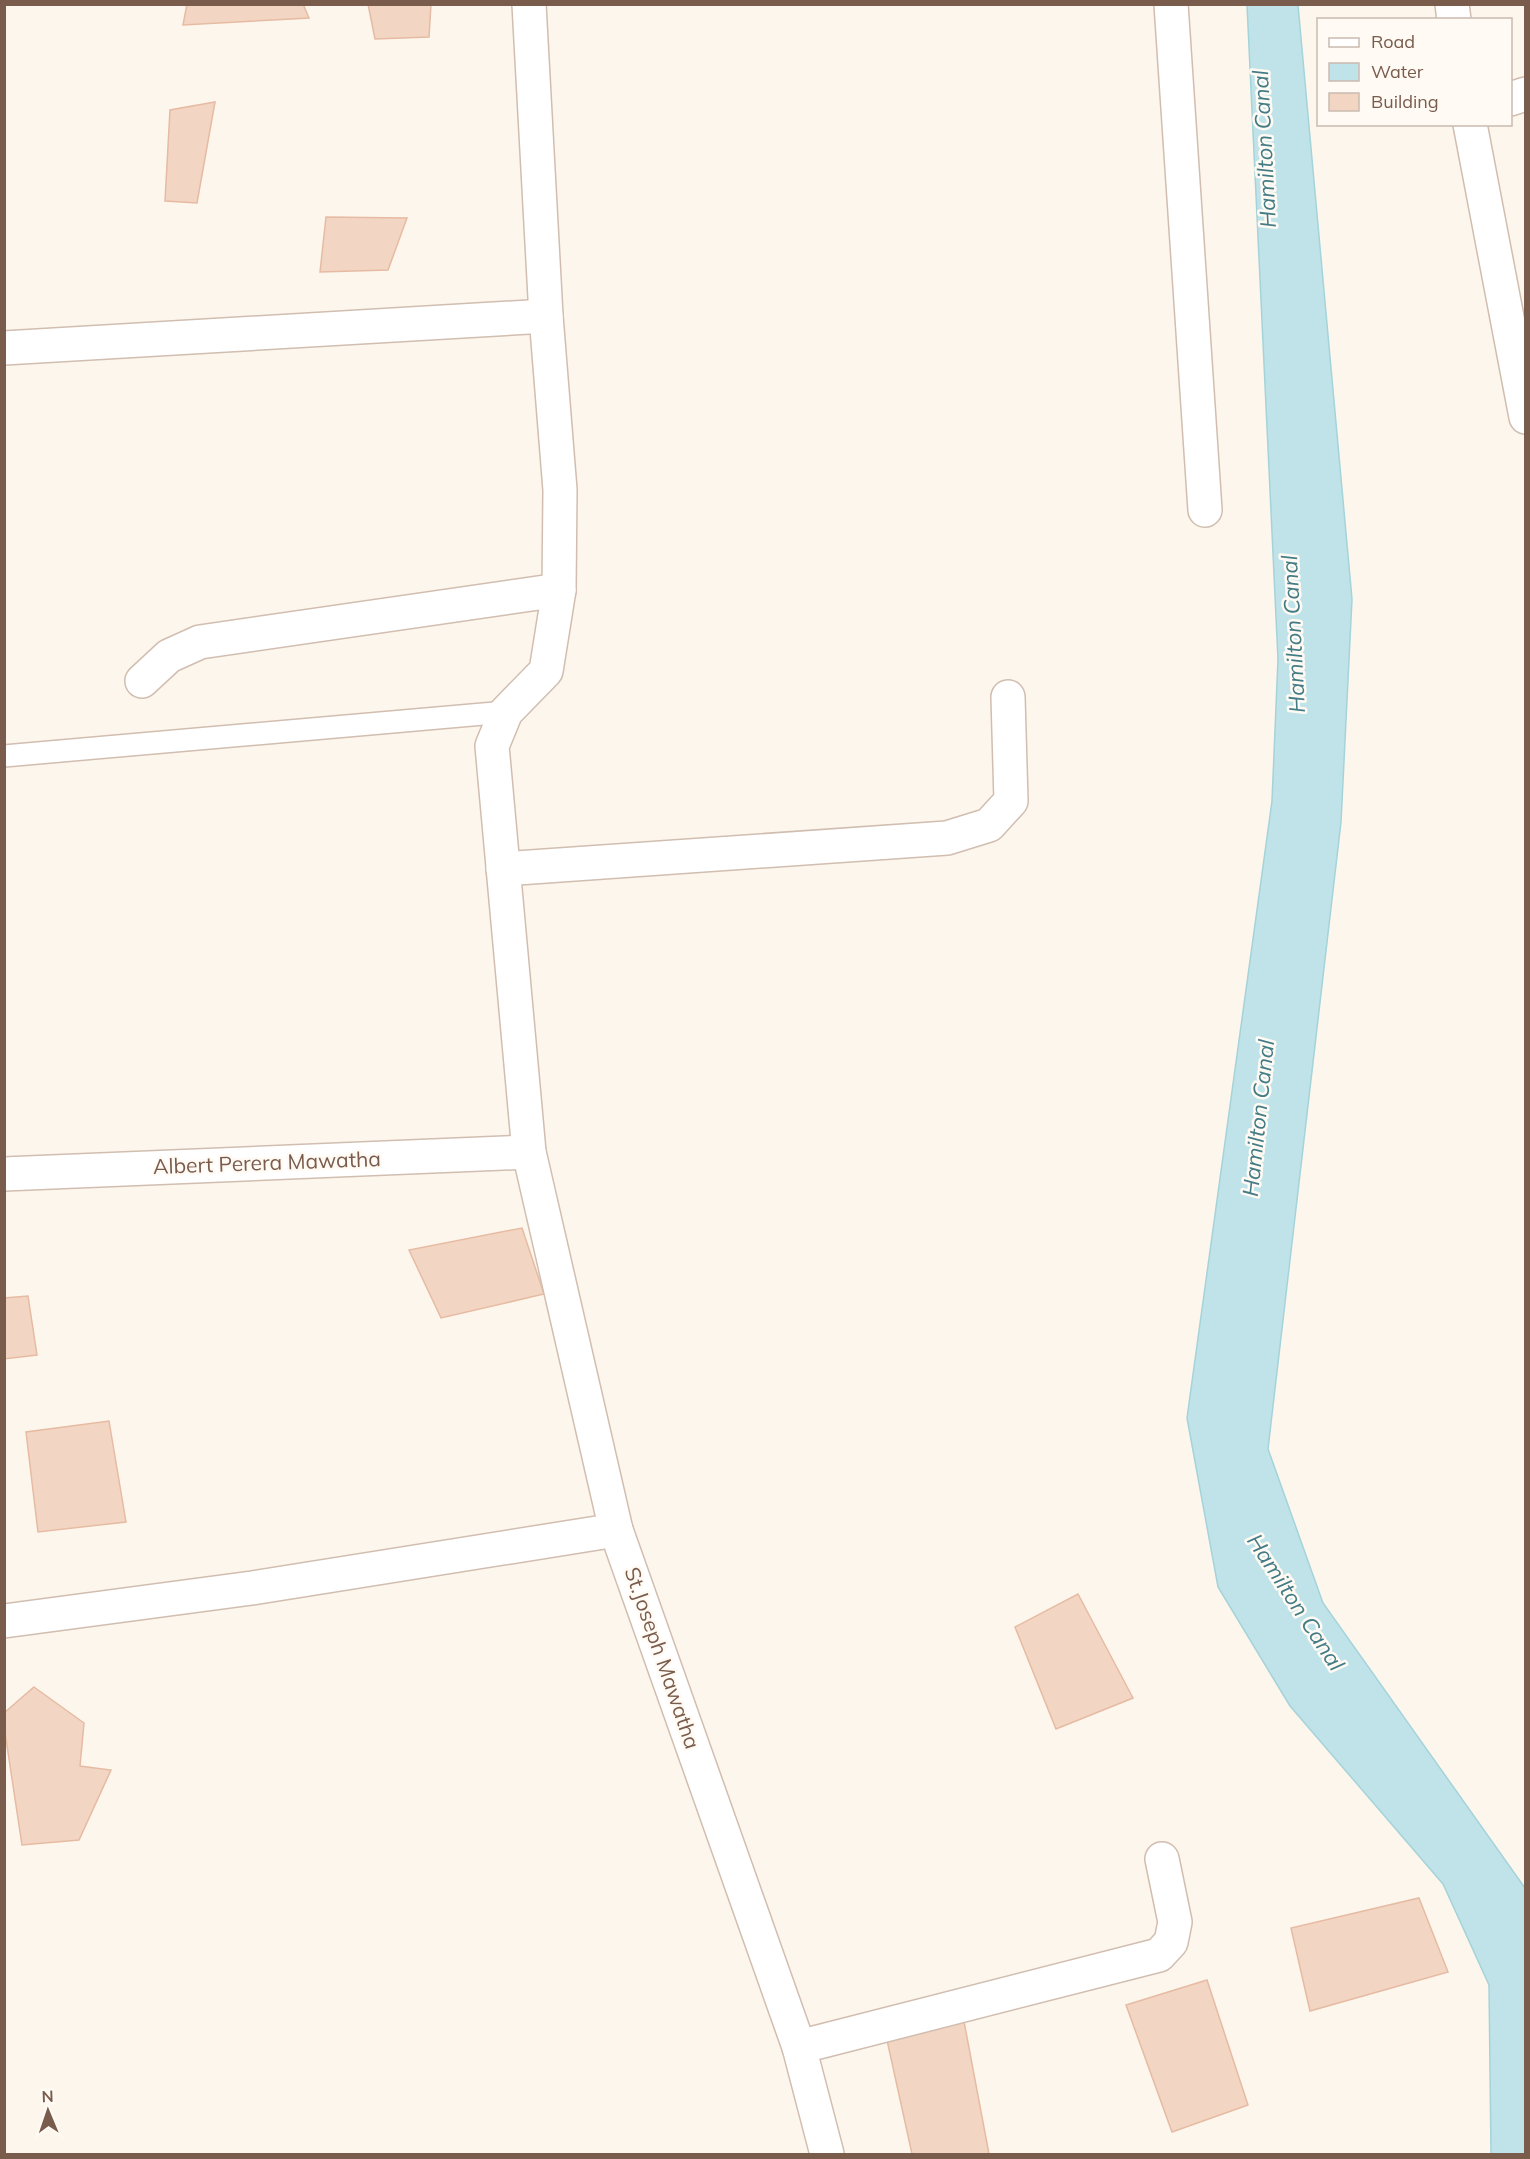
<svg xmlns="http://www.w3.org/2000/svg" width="1530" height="2159" font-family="Mulish,sans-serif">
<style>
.water{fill:#bfe3e8;stroke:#a5d3da;stroke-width:1.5}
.building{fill:#f3d5c3;stroke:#e6bba3;stroke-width:1.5}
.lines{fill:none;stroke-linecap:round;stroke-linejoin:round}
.service-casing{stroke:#d1beb0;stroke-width:24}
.minor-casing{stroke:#d1beb0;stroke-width:36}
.service{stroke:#fff;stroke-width:21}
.minor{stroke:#fff;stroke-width:33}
.labels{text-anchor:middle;stroke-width:5;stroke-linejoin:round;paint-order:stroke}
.street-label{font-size:21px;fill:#7a5c4d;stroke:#fffaf3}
.water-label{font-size:22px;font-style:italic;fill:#437c86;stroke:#fffaf3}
</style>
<rect width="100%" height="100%" fill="#fdf6ec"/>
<polygon class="water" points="1247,5 1298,5 1352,599 1341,822 1268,1449 1323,1603 1525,1888 1525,2154 1491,2154 1489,1985 1443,1884 1290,1706 1218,1587 1187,1418 1272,801 1278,659"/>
<g class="building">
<polygon points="187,4 303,4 309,18 183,25"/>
<polygon points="368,4 431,4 429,37 375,39"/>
<polygon points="215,102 197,203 165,201 170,110"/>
<polygon points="326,217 407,218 388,270 320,272"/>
<polygon points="522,1228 544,1294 441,1318 409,1250"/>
<polygon points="28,1296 37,1355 4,1359 4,1298"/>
<polygon points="109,1421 126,1522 38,1532 26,1432"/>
<polygon points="1078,1594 1133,1698 1056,1729 1015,1627"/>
<polygon points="34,1687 84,1723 80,1766 111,1770 79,1840 22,1845 4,1726 4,1713"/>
<polygon points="1419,1898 1448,1972 1310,2011 1291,1928"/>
<polygon points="1207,1980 1248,2105 1172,2132 1126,2005"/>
<polygon points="963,2016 989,2154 912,2154 885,2031"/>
</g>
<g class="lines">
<defs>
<polyline id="service" points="4,756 506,712"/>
<g id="minor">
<polyline points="529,4 546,316 560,490 559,590 546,671 506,712 492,746 529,1152 616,1530 799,2047 827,2154"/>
<polyline points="1171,4 1205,510"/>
<polyline points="1452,4 1454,20"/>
<polyline points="1510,99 1526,94"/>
<polyline points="1470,124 1526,417"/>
<polyline points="4,348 546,316"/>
<polyline points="142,681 169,656 200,642 559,590"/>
<polyline points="503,869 947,838 989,825 1011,801 1008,697"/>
<polyline points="4,1174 529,1152"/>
<polyline points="4,1621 252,1588 616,1530"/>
<polyline points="799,2047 1159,1955 1171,1942 1175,1922 1162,1859"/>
</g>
</defs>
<use href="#service" class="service-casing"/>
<use href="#minor" class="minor-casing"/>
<use href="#service" class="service"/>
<use href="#minor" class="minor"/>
</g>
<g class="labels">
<g class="street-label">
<text transform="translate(267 1163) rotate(-2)" y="7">Albert Perera Mawatha</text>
<text transform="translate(662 1658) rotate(71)" y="7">St.Joseph Mawatha</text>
</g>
<g class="water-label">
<text transform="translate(1264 149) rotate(-93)" y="8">Hamilton Canal</text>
<text transform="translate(1293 634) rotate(-93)" y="8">Hamilton Canal</text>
<text transform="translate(1258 1118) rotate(-84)" y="8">Hamilton Canal</text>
<text transform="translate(1296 1602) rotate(57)" y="8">Hamilton Canal</text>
</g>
</g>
<rect width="1530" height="2159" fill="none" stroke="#7a5c4d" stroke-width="12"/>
<rect x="1317" y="18" width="195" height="108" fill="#fffaf3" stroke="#cabbb1" stroke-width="1.5"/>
<rect x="1329" y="38" width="30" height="9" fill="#ffffff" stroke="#cabbb1" stroke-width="1.5"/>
<text x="1371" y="48" font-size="18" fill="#7a5c4d">Road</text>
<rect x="1329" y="63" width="30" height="18" fill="#bfe3e8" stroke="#cabbb1" stroke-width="1.5"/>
<text x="1371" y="78" font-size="18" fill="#7a5c4d">Water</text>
<rect x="1329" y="93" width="30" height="18" fill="#f3d5c3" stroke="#cabbb1" stroke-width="1.5"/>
<text x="1371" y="108" font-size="18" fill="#7a5c4d">Building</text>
<g transform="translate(48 2111) rotate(358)" stroke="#fffaf3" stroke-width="4.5" paint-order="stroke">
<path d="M0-4.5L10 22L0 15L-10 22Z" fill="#7a5c4d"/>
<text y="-9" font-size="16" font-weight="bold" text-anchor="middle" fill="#7a5c4d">N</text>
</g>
</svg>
